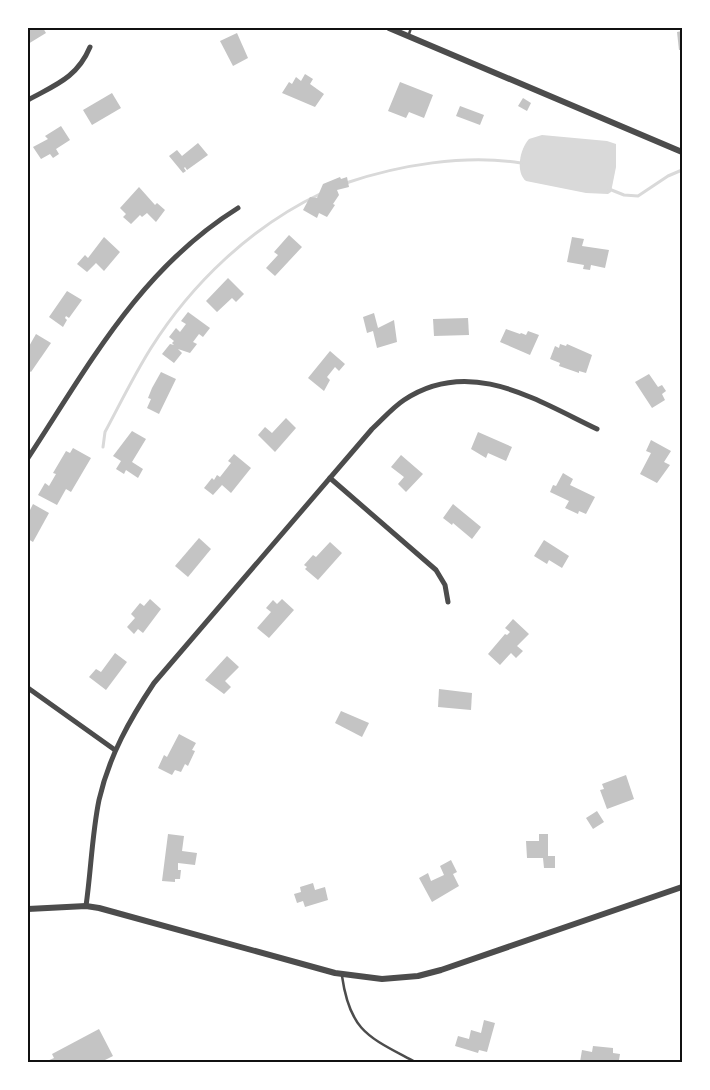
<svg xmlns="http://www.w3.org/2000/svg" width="710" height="1090" font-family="'Public Sans',sans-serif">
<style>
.water{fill:#d9d9d9}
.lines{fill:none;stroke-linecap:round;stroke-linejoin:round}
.stream{stroke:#d9d9d9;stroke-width:3}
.building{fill:#c4c4c4}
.service{stroke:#4c4c4c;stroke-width:2.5}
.minor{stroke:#4c4c4c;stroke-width:5}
.tertiary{stroke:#4c4c4c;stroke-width:6}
.neatline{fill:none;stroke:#111;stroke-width:2}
</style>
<rect width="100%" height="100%" fill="#fff"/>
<path class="water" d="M 542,135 L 607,141 L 616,144 L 616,167 L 611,192 L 608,194 L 586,193 L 526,181 C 515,172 520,149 529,139 Z"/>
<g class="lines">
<g class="stream">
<path d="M 346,183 C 399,165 465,154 521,163"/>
<polyline points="609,189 624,195 638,196 668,176 682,170"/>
<path d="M 103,447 L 105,432 C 120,404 134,375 151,348 C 192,283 252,226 322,193"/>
</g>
</g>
<g class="building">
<polygon points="28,28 43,28 46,33 28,44"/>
<polygon points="682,31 682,50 679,50 677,32"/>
<polygon points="237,33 248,58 233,66 220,41"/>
<polygon points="305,74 313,79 310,84 324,94 315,107 282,93 289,82 292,84 296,77 301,81"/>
<polygon points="400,82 433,95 424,118 409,112 406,118 388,111"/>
<polygon points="112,93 121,108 92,125 83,110"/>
<polygon points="523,98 531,103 527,111 518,106"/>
<polygon points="460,106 484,115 480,125 456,116"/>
<polygon points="61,126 70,140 56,149 59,154 53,158 50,154 41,159 33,147 48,139 45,136"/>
<polygon points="198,143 208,155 187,170 185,167 184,168 186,171 183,173 169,156 177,150 182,156"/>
<polygon points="340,177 341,179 347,177 349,187 337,190 339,195 333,204 335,205 327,217 319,213 317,218 303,210 310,197 317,198 323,184"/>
<polygon points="139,187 155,205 157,203 165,210 156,222 147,213 142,217 140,215 131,224 123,217 126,214 120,208"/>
<polygon points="289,235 302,247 275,276 266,268 278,255 274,252"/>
<polygon points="104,237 120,252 104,271 96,263 87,272 77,264 85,255 88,258"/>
<polygon points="572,237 584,239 582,246 609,250 605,268 591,265 590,270 583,269 584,265 567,262"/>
<polygon points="228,278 244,294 236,302 232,298 217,312 206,301"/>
<polygon points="67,291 82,300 69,318 66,316 65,318 67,320 63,327 49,317"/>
<polygon points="188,312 210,328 203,337 199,334 193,342 197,344 190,353 178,349 182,353 174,363 162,354 170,344 174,345 172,343 174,341 169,337 176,328 180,332 186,324 181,321"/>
<polygon points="374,313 378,328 394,320 397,342 377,348 373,331 367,333 363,317"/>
<polygon points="468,318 469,335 434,336 433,319"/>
<polygon points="506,329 520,334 521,333 526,335 528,331 539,335 530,355 500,342"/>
<polygon points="36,334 51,343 31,372 28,370 28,348"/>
<polygon points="560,344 566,346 567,344 592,355 586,373 579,371 579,373 559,366 560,363 550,359 555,346 559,348"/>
<polygon points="330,351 345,364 339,371 335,367 327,377 330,380 324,391 308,378"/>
<polygon points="161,372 176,379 159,414 147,408 151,399 148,398 152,388"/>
<polygon points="649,374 658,387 662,385 666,391 662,394 665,400 652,408 635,382"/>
<polygon points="286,418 296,428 275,452 258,435 265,427 272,433"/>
<polygon points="132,431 146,439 132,462 143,469 138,478 126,470 124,474 116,469 121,461 113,456"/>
<polygon points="478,432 512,447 506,461 488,453 486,458 471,449"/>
<polygon points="651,440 671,451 664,462 670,465 657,483 640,474 651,453 646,451"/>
<polygon points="73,448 91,458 71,492 66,489 57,505 38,495 45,483 49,486 56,474 53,473 66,451 70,453"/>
<polygon points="234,454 251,468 231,493 222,485 213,495 204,488 212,478 214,480 217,475 220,477 231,463 228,461"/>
<polygon points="401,455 423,474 406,492 398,484 404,477 391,467"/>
<polygon points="563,473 573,479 570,485 595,497 586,514 579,511 578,514 565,508 569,501 550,492 553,485 556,486"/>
<polygon points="33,504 49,513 33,542 28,539 28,514"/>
<polygon points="453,504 481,527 472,539 453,523 452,525 443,518"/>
<polygon points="199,538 211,549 188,577 175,566"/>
<polygon points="544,540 569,556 562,568 549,560 547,564 534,556"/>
<polygon points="330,542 342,553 318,580 305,569 307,567 304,565 313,555 316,557"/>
<polygon points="150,599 161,609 143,633 138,629 134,634 127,627 135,618 131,614 140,603 144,606"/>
<polygon points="282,599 294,610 269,638 257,628 271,612 266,608 273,600 277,604"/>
<polygon points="513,619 529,634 517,646 523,651 516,658 511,653 500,665 488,654 505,634 507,635 510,632 505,628"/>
<polygon points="115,653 127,662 106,690 89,677 96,669 101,672"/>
<polygon points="227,656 239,667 225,681 231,687 224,694 205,680"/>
<polygon points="439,689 472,693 471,710 438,707"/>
<polygon points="341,711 369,723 362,737 335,723"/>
<polygon points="179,734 196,743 192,750 195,751 188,766 185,764 181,772 175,770 172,775 158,768 164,755 167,757"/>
<polygon points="626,775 634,799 607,809 600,790 604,789 602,784"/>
<polygon points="597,811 604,822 593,829 586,818"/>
<polygon points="168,834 184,836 182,851 197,853 195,865 178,863 178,870 181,870 180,879 175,879 175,882 162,881"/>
<polygon points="539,834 548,834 548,856 555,856 555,868 544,868 543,858 527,858 526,841 539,841"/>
<polygon points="451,860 457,872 453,874 459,886 432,902 419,878 428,873 431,881 444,875 440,866"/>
<polygon points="313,883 315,890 325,887 328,900 305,907 303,901 297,903 294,894 301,892 300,887"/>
<polygon points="484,1020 495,1023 487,1052 479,1050 478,1053 455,1046 458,1036 469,1039 471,1030 481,1033"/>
<polygon points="99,1029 113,1056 101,1062 45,1062 54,1058 52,1054"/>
<polygon points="593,1046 613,1048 613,1053 620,1054 619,1060 626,1062 580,1062 582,1050 592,1052"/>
</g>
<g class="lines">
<g class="service">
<polyline points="409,34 411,28"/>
<path d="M 342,976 C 350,1032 369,1037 415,1062"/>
</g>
<g class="minor">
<path d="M 28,100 C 55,85 77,78 90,47"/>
<path d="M 28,458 C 89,365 140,269 238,208"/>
<polyline points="330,478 436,570 445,585 448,602"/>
<polyline points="28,688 115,750"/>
<path d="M 86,906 C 91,871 92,834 99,800 C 109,756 130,719 154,683 L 372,429 C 383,419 392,408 404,400 C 470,356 536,400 597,429"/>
</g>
<g class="tertiary">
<polyline points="389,28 682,152"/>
<polyline points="28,909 86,906 99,908 335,973 382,979 418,976 441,970 682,887"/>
</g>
</g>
<rect width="710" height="1090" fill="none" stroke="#ffffff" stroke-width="58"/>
<rect x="29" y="29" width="652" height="1032" class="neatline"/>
</svg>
